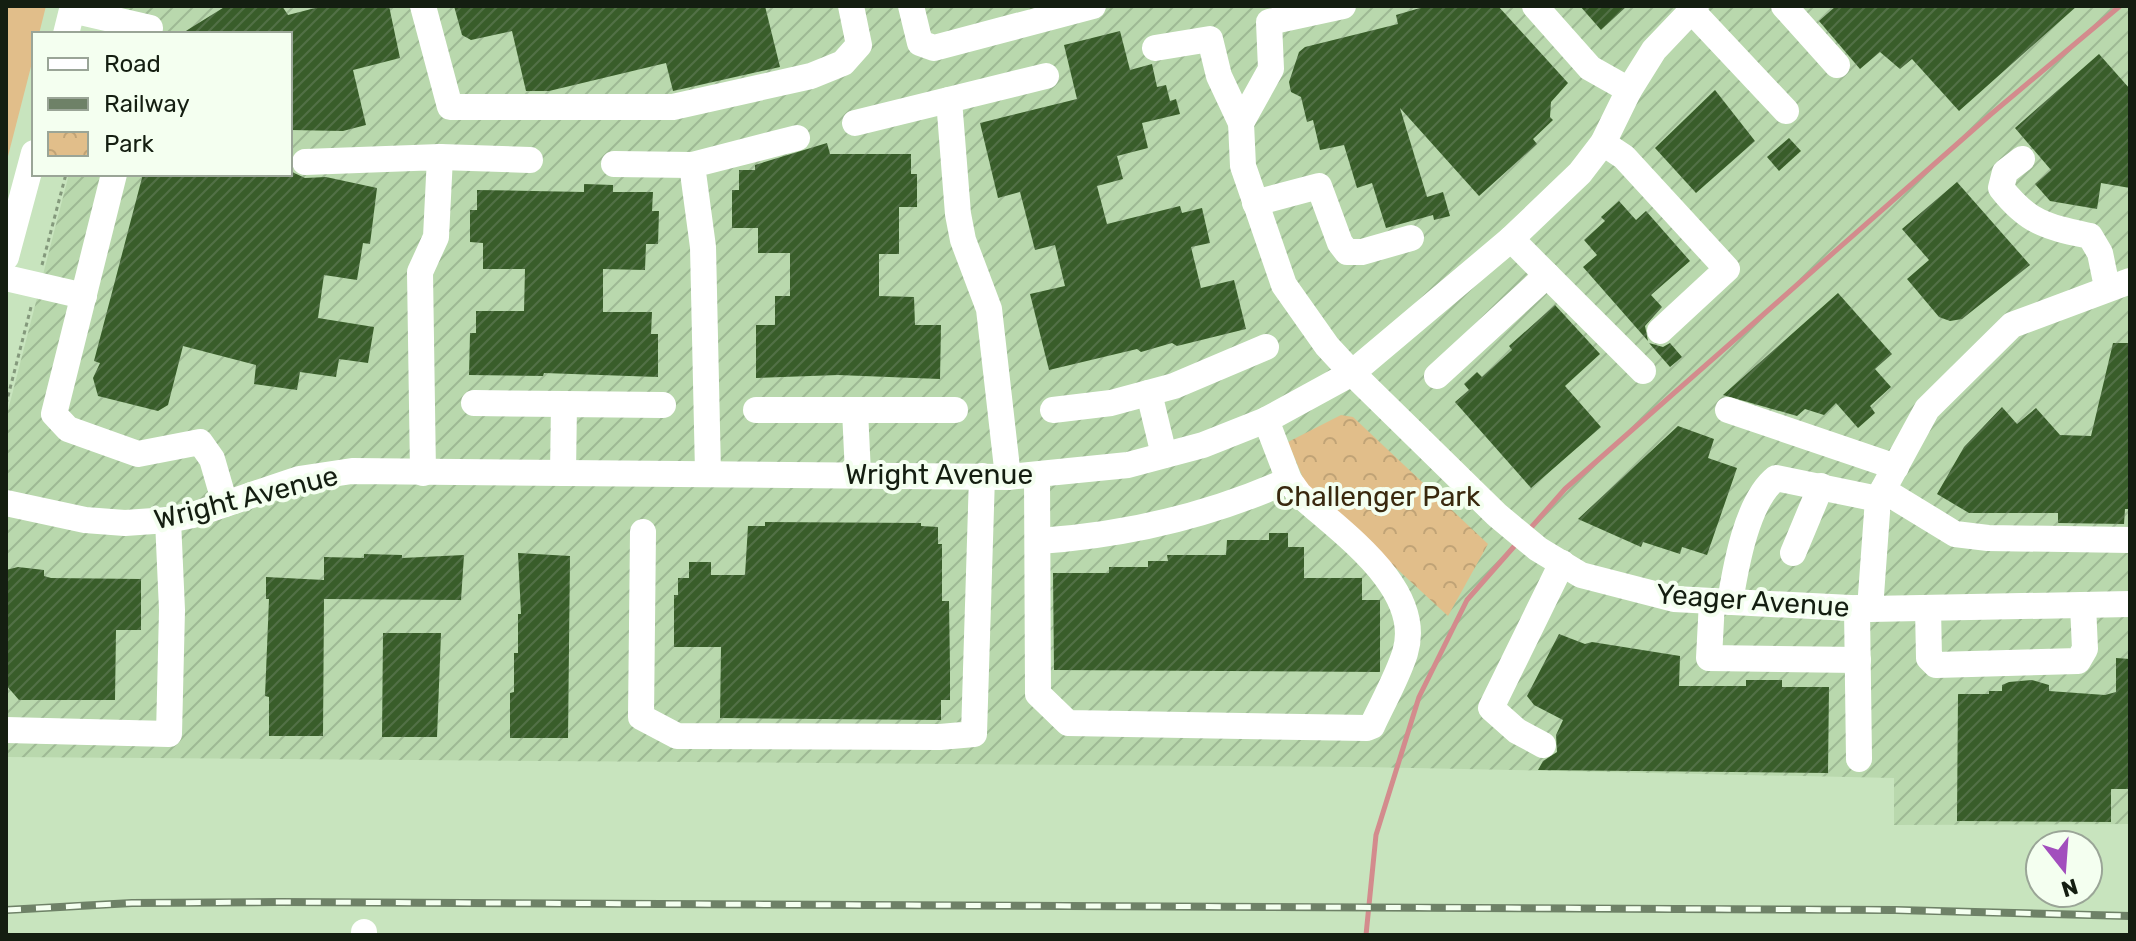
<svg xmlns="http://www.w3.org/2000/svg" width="2136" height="941" font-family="Rubik,sans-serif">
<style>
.industrial{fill:url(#industrial-furrows)}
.park{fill:url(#park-crowns)}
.pitch{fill:#e1be8a}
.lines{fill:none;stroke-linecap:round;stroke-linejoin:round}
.stream{stroke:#d38b8d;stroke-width:5}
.building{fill:url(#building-hatch)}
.path{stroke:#84997c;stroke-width:3;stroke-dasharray:4 4;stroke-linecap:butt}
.minor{stroke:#fff;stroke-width:26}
.rail-casing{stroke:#6e8167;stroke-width:8}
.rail{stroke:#f4fff0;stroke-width:5;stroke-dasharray:15;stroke-linecap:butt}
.labels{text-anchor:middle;stroke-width:8;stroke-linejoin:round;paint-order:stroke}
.street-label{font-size:28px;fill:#141e11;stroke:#f4fff0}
.park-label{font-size:28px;fill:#39280e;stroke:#f4fff0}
</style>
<defs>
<pattern id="industrial-furrows" width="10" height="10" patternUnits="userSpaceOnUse" patternTransform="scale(2)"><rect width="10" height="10" fill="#b9d8ad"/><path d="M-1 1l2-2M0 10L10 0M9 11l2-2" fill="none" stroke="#9eb994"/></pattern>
<pattern id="park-crowns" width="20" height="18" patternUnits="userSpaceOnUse" patternTransform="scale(2)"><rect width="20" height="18" fill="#e1be8a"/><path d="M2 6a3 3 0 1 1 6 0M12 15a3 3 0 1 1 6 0" fill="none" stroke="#c0a376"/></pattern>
<pattern id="building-hatch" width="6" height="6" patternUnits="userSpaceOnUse" patternTransform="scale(2)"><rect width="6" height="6" fill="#395d2a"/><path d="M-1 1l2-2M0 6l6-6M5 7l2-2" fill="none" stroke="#527046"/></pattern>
</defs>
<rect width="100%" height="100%" fill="#c8e4be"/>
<polygon class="industrial" points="113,6 2130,6 2130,824 1894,825 1894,778 1364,767 6,757 6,418 69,174 290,174 290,34 106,34"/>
<polygon class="park" points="1341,415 1353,417 1488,544 1448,616 1306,485 1288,442"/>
<polygon class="pitch" points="6,6 46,6 39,34 34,34 34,55 6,164"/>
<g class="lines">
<g class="stream">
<polyline points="1528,531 1565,489 1990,115 2120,6"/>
<polyline points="1366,935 1376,835 1419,697 1467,600 1518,542"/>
</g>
</g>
<g class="building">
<polygon points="226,6 282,6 288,15 323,6 389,6 400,58 353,70 366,125 343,131 290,130 290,34 181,34"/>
<polygon points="454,6 765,6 780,67 673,91 666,63 549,91 526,91 512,31 471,40 462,35"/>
<polygon points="1427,6 1498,6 1568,83 1551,102 1550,117 1553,120 1533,139 1537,144 1479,196 1400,108 1427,197 1443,192 1450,216 1434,220 1433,215 1386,228 1372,183 1357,188 1344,145 1320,150 1313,120 1307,122 1301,97 1291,92 1289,82 1299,52 1305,47 1398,24 1396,15"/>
<polygon points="1580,6 1627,6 1601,30"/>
<polygon points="1836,6 2077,6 1959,111 1912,59 1900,69 1880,52 1860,69 1819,21"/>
<polygon points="1120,31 1130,70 1152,64 1157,87 1166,85 1170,101 1176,99 1180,114 1142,123 1148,148 1117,156 1123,179 1097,186 1107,224 1180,206 1182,213 1202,208 1210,243 1191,247 1201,288 1234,280 1246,329 1177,346 1172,343 1141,352 1137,349 1049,370 1030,294 1065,286 1055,245 1035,250 1020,192 998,198 980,123 1077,99 1064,45"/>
<polygon points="2099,54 2130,89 2130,188 2101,183 2097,209 2050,201 2035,184 2051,170 2015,128"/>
<polygon points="1715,90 1755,141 1696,193 1655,148"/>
<polygon points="1789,138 1801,151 1779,171 1767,157"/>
<polygon points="827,143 830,154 911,154 911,174 917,174 917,207 899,207 899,254 879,254 879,296 914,297 915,325 941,325 940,379 838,375 756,378 756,325 775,325 775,296 790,296 790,253 758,253 758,228 732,228 732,190 739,190 739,170 755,170 755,165"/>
<polygon points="290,171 305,178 326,177 377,188 370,244 363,243 357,280 324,275 318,318 374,327 368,363 339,359 336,377 300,372 297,390 254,384 256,365 183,346 168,405 158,411 98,396 93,378 100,363 94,361 143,174"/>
<polygon points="1957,182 2030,265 1962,319 1950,321 1939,317 1907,279 1929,260 1902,229"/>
<polygon points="584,184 613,185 613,192 653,192 652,211 659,211 658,244 646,244 645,270 603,269 603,312 652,312 651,334 658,334 658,377 544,373 543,376 469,375 470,333 476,333 476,311 524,311 525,269 483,269 483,243 470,242 470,210 477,210 477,190 584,192"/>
<polygon points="1619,201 1636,220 1646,211 1690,261 1651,295 1662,307 1645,326 1648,341 1583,267 1597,255 1584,240 1605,221 1601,217"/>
<polygon points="1838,293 1892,354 1875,369 1891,387 1870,406 1875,413 1858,428 1836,403 1824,415 1805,409 1797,416 1723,395"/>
<polygon points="1555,305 1600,354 1565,386 1601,427 1531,488 1455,402 1469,390 1464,384 1477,372 1482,377 1512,350 1509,346"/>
<polygon points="1649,343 1663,347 1670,343 1682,357 1670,367"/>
<polygon points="2113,343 2130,343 2130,509 2125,509 2124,524 2058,523 2058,513 1969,513 1937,494 1964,447 2002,407 2017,424 2036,408 2060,435 2091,436"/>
<polygon points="1678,426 1714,439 1708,458 1737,468 1707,555 1682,547 1680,554 1643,542 1641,547 1578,519"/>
<polygon points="765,522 921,523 921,526 938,527 938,544 942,544 942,601 949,601 950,668 950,700 941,700 941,720 720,718 721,647 674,647 674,595 678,595 678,578 689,578 689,562 711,562 711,575 745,575 748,526 765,526"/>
<polygon points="1269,533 1288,533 1288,547 1304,547 1304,578 1362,578 1362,600 1380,600 1380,672 1054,670 1053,573 1109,573 1109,567 1148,567 1148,561 1168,561 1167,555 1226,555 1227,540 1269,540"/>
<polygon points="518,553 570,556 568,738 510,738 510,693 514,692 514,653 518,653 518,614 521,614"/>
<polygon points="364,554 402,555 402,558 464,555 461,600 324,599 323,736 269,736 269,697 265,696 269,599 266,599 266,577 324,580 324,557 364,558"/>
<polygon points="18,567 44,570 44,576 51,578 141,579 141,630 116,630 115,700 19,700 6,685 6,570"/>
<polygon points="383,633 441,633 437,737 382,737"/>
<polygon points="1559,634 1585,644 1592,642 1680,656 1679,686 1746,686 1746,680 1782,680 1782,687 1829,687 1828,773 1538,770 1543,761 1557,752 1556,735 1563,720 1534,705 1527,696"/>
<polygon points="2116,658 2130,659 2130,789 2111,789 2111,822 1957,821 1958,694 1989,694 1989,691 2002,691 2002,685 2009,682 2032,680 2049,685 2049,691 2105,695 2116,692"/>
</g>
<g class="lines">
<g class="path">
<polyline points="42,265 66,174"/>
<polyline points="6,404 31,307"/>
</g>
<g class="minor">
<polyline points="423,6 450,107 673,107 811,76 843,63 859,45 851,6"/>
<polyline points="911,6 920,43 934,48 1093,6"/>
<polyline points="1535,6 1590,68 1629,90"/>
<polyline points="1784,6 1837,65"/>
<polyline points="72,10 150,28"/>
<polyline points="1691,10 1786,111"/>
<polyline points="66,34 73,6"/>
<polyline points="1155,48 1210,39 1219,76 1241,123 1243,166 1284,285 1327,346 1352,373 1497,515 1538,549 1581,575 1674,599 1870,609 2130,604"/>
<polyline points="949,100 958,214 963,240 989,309 1008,477"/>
<polyline points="855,123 1046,76"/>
<polyline points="1241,123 1271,69 1269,22 1343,6"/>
<polyline points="1603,143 1624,157 1727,269 1660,331"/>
<polyline points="440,157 530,160"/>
<path d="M 2022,159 L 2005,172 L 2001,188 C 2029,224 2048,227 2090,236 L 2100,253 L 2107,287"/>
<polyline points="305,162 440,157 436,237 420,272 423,473"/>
<polyline points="614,164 692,165 797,138"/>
<polyline points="692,165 703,247 708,472"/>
<polyline points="114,174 54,414 68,429 138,454 200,442 212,459 225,504"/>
<polyline points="1255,203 1319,186 1340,243 1347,252 1362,252 1411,238"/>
<polyline points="1511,239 1643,371"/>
<polyline points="6,257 34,153"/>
<polyline points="6,278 84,296"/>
<polyline points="1437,376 1547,275"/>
<polyline points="1149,393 1164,455"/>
<polyline points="474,403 564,404"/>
<polyline points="756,410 955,410"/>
<polyline points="855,410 858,474"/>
<polyline points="1053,410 1111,403 1174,386 1266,347"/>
<polyline points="1728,410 1896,467"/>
<polyline points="563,473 564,404 663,405"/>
<path d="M 1037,475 L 1038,694 L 1068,723 L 1367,728 L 1372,726 C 1383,702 1397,678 1405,653 C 1425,588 1340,532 1299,494 L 1289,480 L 1266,420"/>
<polyline points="1883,490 1955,534 1988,538 2130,540"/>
<polyline points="6,503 85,520 125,523 168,520 193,515 299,479 352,471 1008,477 1128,465 1203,445 1266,420 1352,373 1511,239 1580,173 1603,143 1629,90 1654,50 1696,6"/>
<polyline points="643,532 641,717 677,736 940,737 974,734 982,476"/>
<path d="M 1039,541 C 1126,535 1209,516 1289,480"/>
<polyline points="1793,553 1821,486"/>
<polyline points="1712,601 1709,658 1858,660"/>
<path d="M 1730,602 C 1736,565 1747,501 1776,478 L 1878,499"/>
<polyline points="1857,608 1859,759"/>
<polyline points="1928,608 1929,658 1936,665 2078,661 2085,649 2083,605"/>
<polyline points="1870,609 1878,499 1927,409 2012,325 2130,281"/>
<polyline points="6,730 169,734 172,610 168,520"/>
<polyline points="1543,745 1517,731 1491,708 1562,563"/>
<polyline points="364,935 364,932"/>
</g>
<defs>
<polyline id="rail" points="6,910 132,903 280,902 1896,910 2130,916"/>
</defs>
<use href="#rail" class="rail-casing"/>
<use href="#rail" class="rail"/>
</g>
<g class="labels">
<g class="street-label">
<text x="939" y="484">Wright Avenue</text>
<text transform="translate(246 497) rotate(-14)" y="10">Wright Avenue</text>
<text transform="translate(1753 600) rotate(4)" y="10">Yeager Avenue</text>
</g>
<g class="park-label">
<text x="1378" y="506">Challenger Park</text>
</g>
</g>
<rect width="2136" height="941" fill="none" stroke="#141e11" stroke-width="16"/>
<rect x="32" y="32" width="260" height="144" fill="#f4fff0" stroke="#9aa597" stroke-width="2"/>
<rect x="48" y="58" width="40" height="12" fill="#ffffff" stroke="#9aa597" stroke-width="2"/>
<text x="104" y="72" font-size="24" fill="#141e11">Road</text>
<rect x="48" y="98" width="40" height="12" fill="#6e8167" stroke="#9aa597" stroke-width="2"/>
<text x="104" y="112" font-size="24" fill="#141e11">Railway</text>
<rect x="48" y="132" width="40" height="24" fill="url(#park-crowns)" stroke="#9aa597" stroke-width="2"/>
<text x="104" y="152" font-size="24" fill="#141e11">Park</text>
<g transform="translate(2064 869) rotate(163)"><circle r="38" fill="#f4fff0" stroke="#9aa597" stroke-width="2"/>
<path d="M0-6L14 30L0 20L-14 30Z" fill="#a24ebd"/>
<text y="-12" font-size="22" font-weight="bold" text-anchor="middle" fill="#141e11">N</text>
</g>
</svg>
